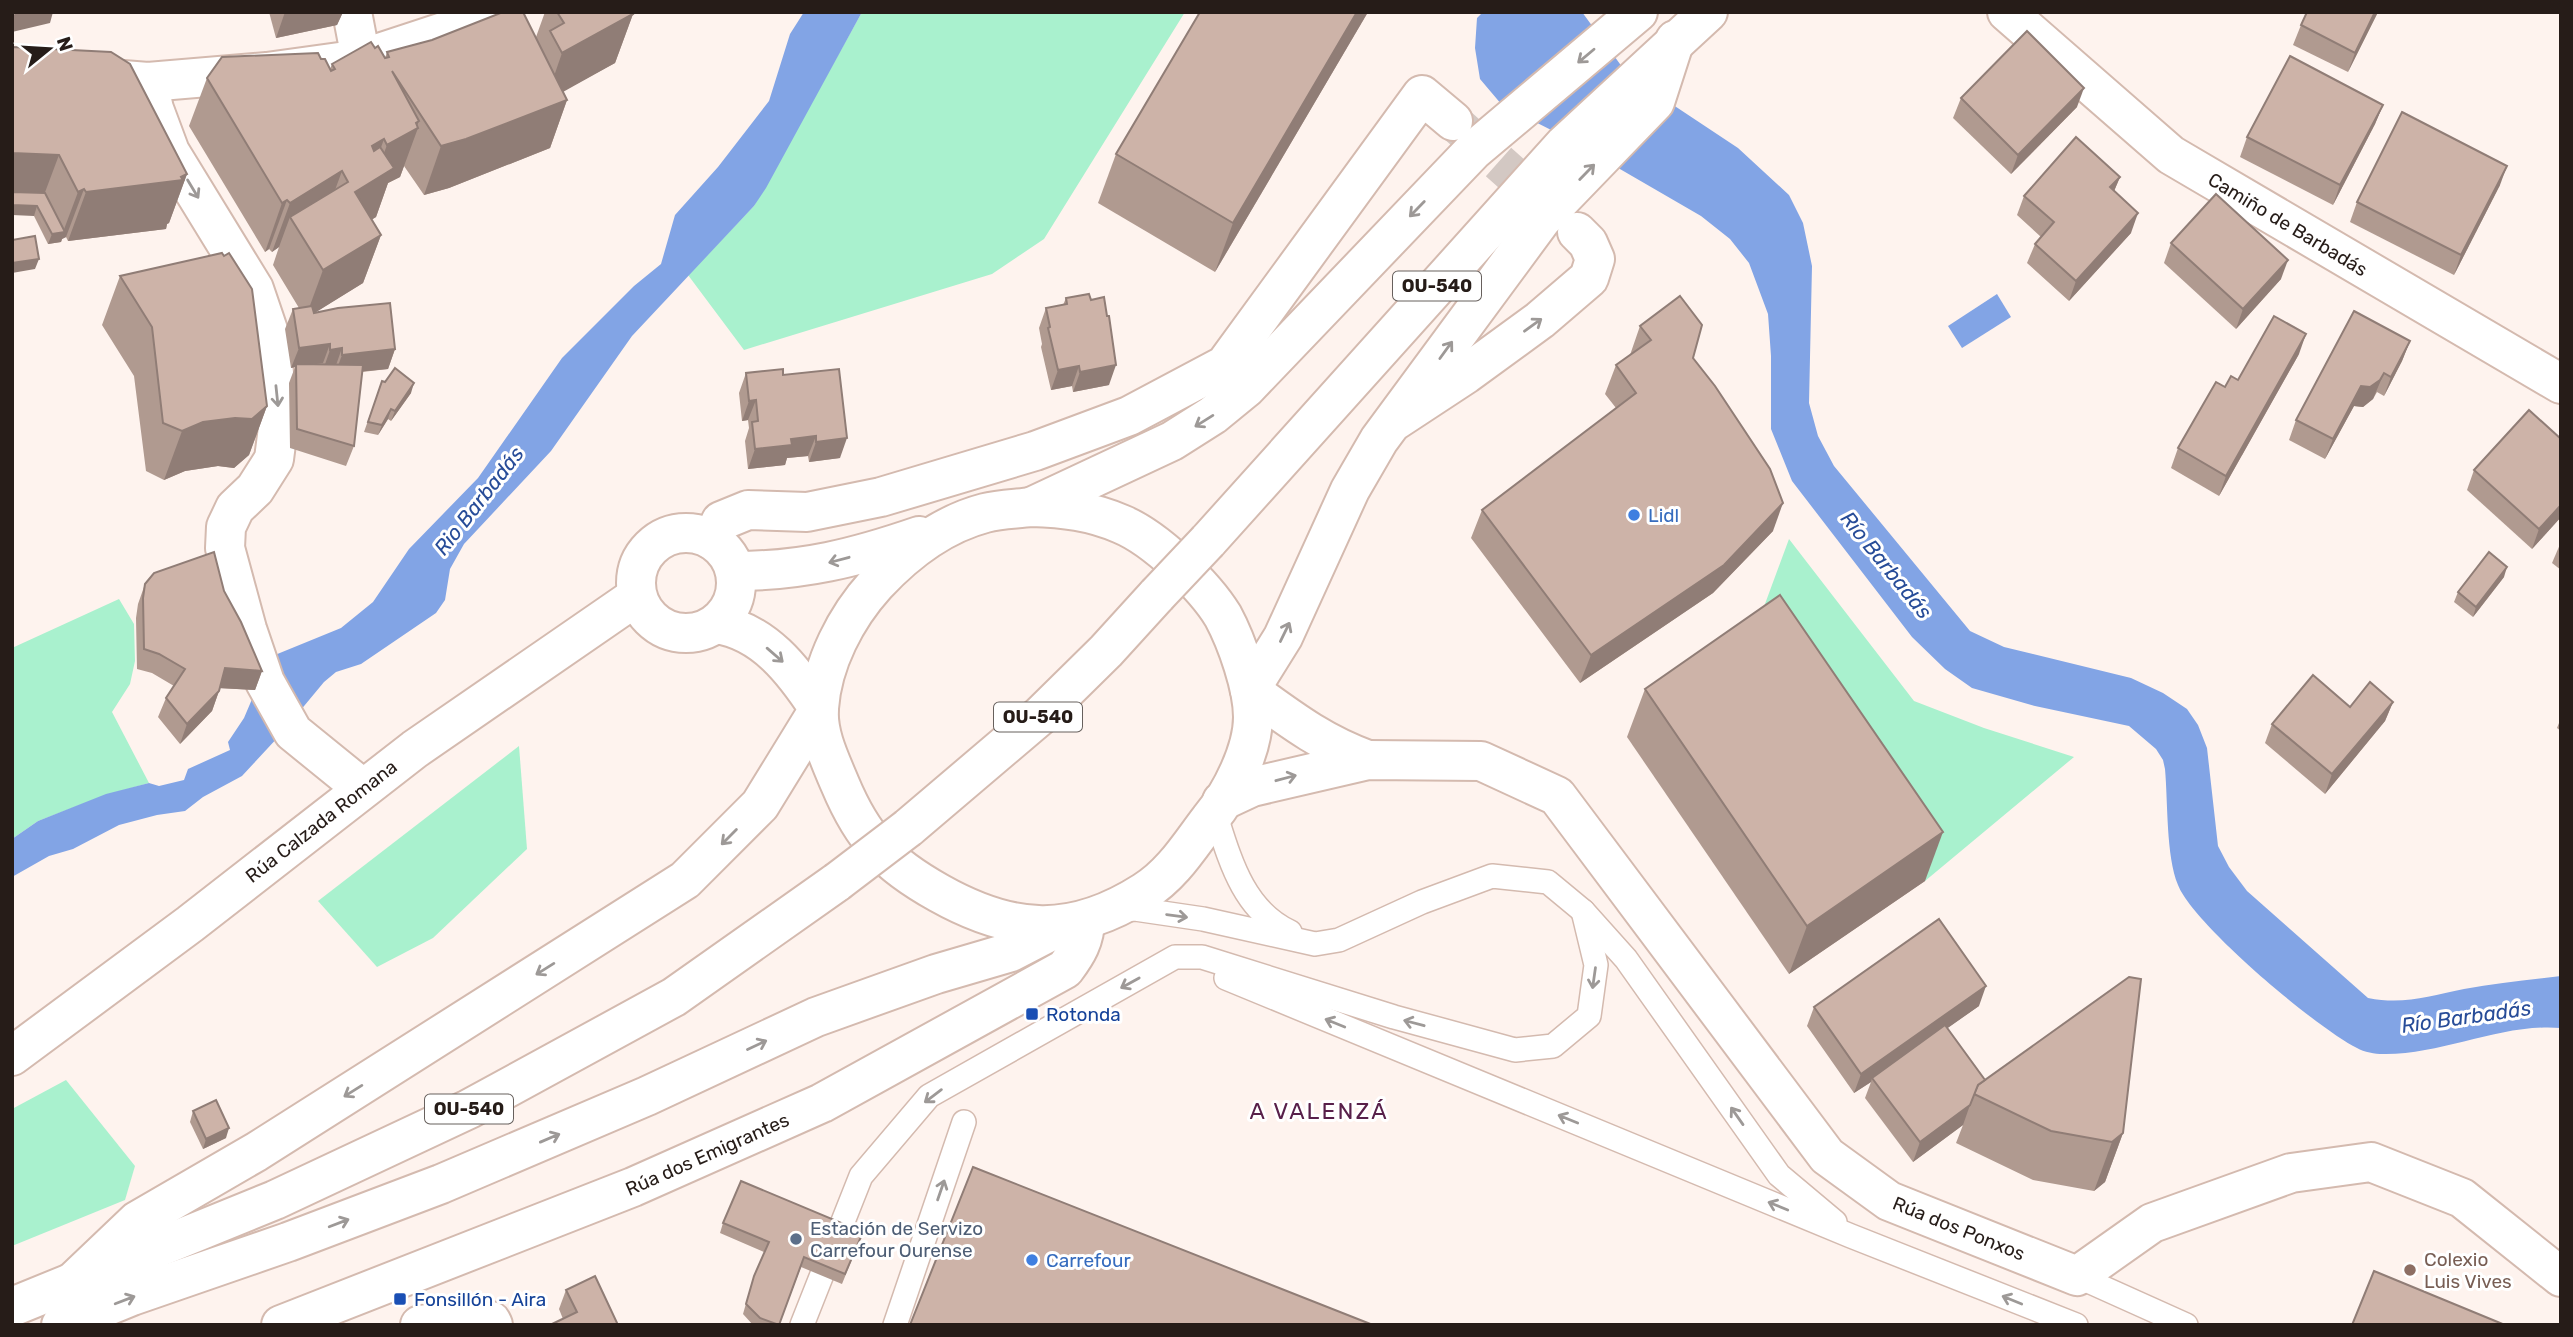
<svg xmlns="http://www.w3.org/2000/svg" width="2573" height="1337" font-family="Rubik,sans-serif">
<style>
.green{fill:#a9f1ce}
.water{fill:#82a4e5}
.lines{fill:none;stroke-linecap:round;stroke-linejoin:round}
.street-tunnel{stroke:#d3c8c3;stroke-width:38;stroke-dasharray:38 19;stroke-linecap:butt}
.lane-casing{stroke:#d4baaf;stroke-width:26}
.street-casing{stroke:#d4baaf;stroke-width:42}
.primary-casing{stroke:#d4baaf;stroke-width:42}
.lane{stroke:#fff;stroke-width:23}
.street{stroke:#fff;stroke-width:38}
.primary{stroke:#fff;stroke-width:38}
.primary-bridge-casing{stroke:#d4baaf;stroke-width:42;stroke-linecap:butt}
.primary-bridge{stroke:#fff;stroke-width:38}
.wall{fill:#b09a90}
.shaded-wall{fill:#907d76}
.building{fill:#cdb3a8;stroke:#907d76;stroke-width:2}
.oneway{stroke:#9d9997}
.shop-dot{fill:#3f7fe0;stroke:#fff;stroke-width:2.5}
.transit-dot{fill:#1a4fb4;stroke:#fff;stroke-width:2.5}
.service-dot{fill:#5c6f8a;stroke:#fff;stroke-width:2.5}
.education-dot{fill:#8d6e63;stroke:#fff;stroke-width:2.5}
.labels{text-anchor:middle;stroke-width:6;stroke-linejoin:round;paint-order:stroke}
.shield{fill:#fff;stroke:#67605d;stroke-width:2}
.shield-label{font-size:18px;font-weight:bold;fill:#261c18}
.street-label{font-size:19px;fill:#261c18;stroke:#fff}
.shop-label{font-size:19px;fill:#366cbe;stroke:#fff;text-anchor:start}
.transit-label{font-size:19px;fill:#164399;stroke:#fff;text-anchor:start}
.service-label{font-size:19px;fill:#4e5e75;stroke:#fff;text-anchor:start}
.education-label{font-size:19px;fill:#785e54;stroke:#fff;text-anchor:start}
.water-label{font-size:21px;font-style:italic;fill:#274c98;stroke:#fff}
.quarter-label{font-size:23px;letter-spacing:2px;fill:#58204a;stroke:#fff}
</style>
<rect width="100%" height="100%" fill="#fef3ee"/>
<g class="green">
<polygon points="862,12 1185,12 1044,239 992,274 744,350 688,275 754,206"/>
<polygon points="1789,539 1914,701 1984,728 2074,757 1925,881 1755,631"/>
<polygon points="119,599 134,624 135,661 130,684 112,712 149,783 106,795 38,821 12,839 12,648"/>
<polygon points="519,746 527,849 433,938 377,967 318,901"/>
<polygon points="66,1080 135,1166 125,1200 12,1246 12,1109"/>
</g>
<g class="water">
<polygon points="804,12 862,12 766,188 754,206 632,336 551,451 464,544 450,569 445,600 436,613 361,664 336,672 324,682 280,735 242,776 203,797 185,811 157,815 119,825 73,849 49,856 12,877 12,839 38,821 106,794 149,783 159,786 184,780 188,769 230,750 228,742 244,718 270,657 341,628 373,602 409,549 478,478 562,358 634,286 661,264 675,215 718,167 769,101 790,34"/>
<path d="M 1483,12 L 1582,12 L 1628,75 L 1738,148 L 1789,195 L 1803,223 L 1812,266 L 1809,403 L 1818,436 L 1834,466 L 1970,631 L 2004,647 L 2131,678 L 2163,693 L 2187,709 L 2198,725 L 2207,748 L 2218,846 L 2229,867 L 2247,891 L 2368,998 C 2404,1005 2429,996 2464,989 C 2496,983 2529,980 2561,976 L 2561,1028 C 2501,1023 2443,1055 2383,1054 C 2375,1054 2364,1052 2357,1048 C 2318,1029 2193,924 2178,885 C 2166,856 2168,802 2165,769 L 2163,760 L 2156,749 L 2129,726 L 2035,706 L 1972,688 L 1945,669 L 1912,637 L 1792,481 L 1771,429 L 1771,356 L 1768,314 L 1749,263 L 1730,239 L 1701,216 L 1563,136 L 1502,105 L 1480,79 L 1475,48 L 1477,18 Z"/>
<polygon points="1997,294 2011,317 1962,348 1948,326"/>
</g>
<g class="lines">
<polyline class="street-tunnel" points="1456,124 1550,208"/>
<defs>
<g id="lane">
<path d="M 1215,813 C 1230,860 1243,910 1290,932"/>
<polyline points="1120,910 1135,909 1203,919 1315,944 1339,940 1422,902 1492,876 1548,882 1583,911 1626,959 1779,1175 1835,1222"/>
<polyline points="1226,978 1851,1236 2076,1325"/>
<polyline points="2077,1276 2186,1325"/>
<polyline points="802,1325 861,1176 929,1096 1175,957 1202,957 1394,1017 1515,1050 1553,1046 1589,1016 1596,965 1583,911"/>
<polyline points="895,1325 964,1122"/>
</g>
<g id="street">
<polyline points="352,12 361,59"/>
<polyline points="2007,12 2171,155 2561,384"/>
<polyline points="123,80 148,82 267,72 361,59 504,12"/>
<polyline points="148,82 154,109 170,152 254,289 270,336 279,420 274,459 255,489 235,508 226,527 225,548 247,629 265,682 293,732 362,788"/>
<polyline points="1396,420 1466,374 1540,320 1589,278 1595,259 1588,243 1577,232"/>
<path d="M 1031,507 C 1064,508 1091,511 1121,524 C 1155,538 1204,585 1223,616 C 1237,642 1253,688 1253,717 C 1253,750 1231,794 1210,819 C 1190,845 1173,874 1144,892 C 1072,938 1012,934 939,893 C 887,864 863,839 840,784 C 830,760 817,734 819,708 C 822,663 846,617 876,584 C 905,553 943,524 985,513 C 1000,509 1016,509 1031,507 Z"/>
<circle cx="686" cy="583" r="50"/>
<polyline points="712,540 721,521 748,510 807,512 881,497 1035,451 1129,416 1225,365 1422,95 1453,121"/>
<path d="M 735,571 C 803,571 855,558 919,536"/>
<path d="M 1250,690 C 1290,719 1321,743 1368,760"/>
<polyline points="1222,801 1252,787 1368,760 1481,761 1557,796 1827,1156 1889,1201 2077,1276 2152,1223 2291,1173 2371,1162 2462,1198 2561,1277"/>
<polyline points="12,1056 190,924 415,749 637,596"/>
<path d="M 74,1281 L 137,1221 L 256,1152 L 685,880 L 760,805 L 819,709 C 794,671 764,631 716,624"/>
<path d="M 281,1325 L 633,1187 L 822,1103 L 1065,969 C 1077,953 1085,940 1085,920"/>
<polyline points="420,1325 448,1321 491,1321 493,1325"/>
</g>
<g id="primary">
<polyline points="1031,507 1172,441 1213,415 1246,388 1473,151 1638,12"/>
<polyline points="1208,541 1564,145 1708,12"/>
<polyline points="1250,690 1283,637 1350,490 1379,440 1542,219 1655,102 1675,40"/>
<polyline points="908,828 1041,715 1106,651 1157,595"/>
<polyline points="12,1307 275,1200 469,1109 674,997 837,882"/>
<polyline points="61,1325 132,1296 288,1242 441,1184 647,1096 816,1017 936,974 1011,952 1065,924"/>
</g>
</defs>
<use href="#lane" class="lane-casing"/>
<use href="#street" class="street-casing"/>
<use href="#primary" class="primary-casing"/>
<use href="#lane" class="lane"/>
<use href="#street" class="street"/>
<use href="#primary" class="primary"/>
<defs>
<g id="primary-bridge">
<polyline points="1157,595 1208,541"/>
<polyline points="837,882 908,828"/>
</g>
</defs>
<use href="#primary-bridge" class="primary-bridge-casing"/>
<use href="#primary-bridge" class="primary-bridge"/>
</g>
<g class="wall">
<polygon points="269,12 343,12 337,25 276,38"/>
<polygon points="545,12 632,12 633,14 615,63 563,91 567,100 550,148 449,188 424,195 404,166 400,177 388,183 376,217 371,220 381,235 363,283 314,313 395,349 388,369 362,372 354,446 346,466 290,448 289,383 295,367 291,368 285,329 293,309 299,308 273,265 279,247 272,252 269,249 265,252 189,126 207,78 321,59 330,69 332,64 375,48 385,58 387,52 536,37"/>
<polygon points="1368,12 1215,272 1098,203 1116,154"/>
<polygon points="2307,12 2378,12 2348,72 2293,45 2301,25"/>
<polygon points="12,47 187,174 169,223 167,224 166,229 68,241 66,237 62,239 61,242 48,244 34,216"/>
<polygon points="1961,98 2077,107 2011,174 1953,118"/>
<polygon points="2383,105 2375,124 2333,205 2240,157 2247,137"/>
<polygon points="2120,177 2114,191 2131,233 2069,301 2027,263 2035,244 2041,237 2017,215 2024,196"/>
<polygon points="2500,185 2454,275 2350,222 2357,202"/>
<polygon points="2171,243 2281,279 2236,329 2164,263"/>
<polygon points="120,276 267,406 249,455 234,468 218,466 185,471 164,480 146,471 134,376 102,325"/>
<polygon points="1066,298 1109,385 1073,392 1072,386 1051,390 1041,347 1042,344 1039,328 1046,308 1063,305"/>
<polygon points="1640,326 1693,358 1773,531 1713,593 1580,683 1471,538 1482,510 1616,408 1605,394 1616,365 1630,355"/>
<polygon points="2410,341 2402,361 2384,396 2377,392 2373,399 2363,407 2354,406 2325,459 2289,440 2296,420"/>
<polygon points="2299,354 2219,496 2171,468 2178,448 2238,380"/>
<polygon points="746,373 783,375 840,458 809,462 808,456 787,458 785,465 748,469 745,441 749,428 748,420 742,421 739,393"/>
<polygon points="382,381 411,393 391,421 388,419 378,435 364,432"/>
<polygon points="2561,439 2561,517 2532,549 2467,490 2474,470"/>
<polygon points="2561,542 2561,570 2552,563"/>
<polygon points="2504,577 2473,617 2454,602 2458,592"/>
<polygon points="145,584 224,591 262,671 255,690 220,688 212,711 180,744 158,717 166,698 174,686 152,673 137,669 136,618 138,604"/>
<polygon points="1645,689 1925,881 1789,974 1627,737"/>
<polygon points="2393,702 2385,721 2325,794 2265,743 2272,724 2350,707"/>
<polygon points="2561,718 2561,731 2557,728"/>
<polygon points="1979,1006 1947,1028 1985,1080 2123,1133 2105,1182 2094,1191 2033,1180 1956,1143 1963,1125 1913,1162 1865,1098 1871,1082 1854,1093 1807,1026 1814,1007"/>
<polygon points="193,1111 226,1138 203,1149 190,1122"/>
<polygon points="723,1223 859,1242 842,1284 801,1267 779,1325 753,1325 743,1314 751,1286 764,1252 720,1233"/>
<polygon points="566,1290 618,1325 563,1319 559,1309"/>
</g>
<g class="shaded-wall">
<polygon points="21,12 53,12 50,23 12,32 12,15"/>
<polygon points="285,12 343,12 337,25 276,38"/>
<polygon points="1357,12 1368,12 1215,272 1233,223"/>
<polygon points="2375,12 2378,12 2348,72 2355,53"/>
<polygon points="633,14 615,63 545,102 562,53"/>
<polygon points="2084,88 2077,107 2011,174 2018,155"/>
<polygon points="567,100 550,148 449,188 424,195 441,146"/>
<polygon points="2383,105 2375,124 2333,205 2340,185"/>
<polygon points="419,121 415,130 418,128 400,177 388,183 376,217 337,241 372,146 384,139 368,184 374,180 387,145"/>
<polygon points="12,153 59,155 41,203 12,202"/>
<polygon points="2507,166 2500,185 2454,275 2461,255"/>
<polygon points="342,171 324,220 290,217 279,247 272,252 290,203"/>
<polygon points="187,174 169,223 167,224 166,229 68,241 86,192 181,177"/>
<polygon points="2120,177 2112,196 2110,187"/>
<polygon points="84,189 66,237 62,239 61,242 48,244 52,234 63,232 78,192"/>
<polygon points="287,200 269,249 265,252 282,203"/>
<polygon points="12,205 37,206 34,216 12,215"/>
<polygon points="2138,213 2131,233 2069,301 2076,281"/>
<polygon points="381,235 363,283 305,319 323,270"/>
<polygon points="39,259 35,269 12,273 12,263"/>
<polygon points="2288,260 2281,279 2236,329 2243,309"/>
<polygon points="2306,334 2299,354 2219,496 2226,476"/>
<polygon points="2410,341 2402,361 2384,396 2391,377"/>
<polygon points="330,344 323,363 296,367 296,364 295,367 291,368 299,348"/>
<polygon points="342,348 335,368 323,370 330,350"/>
<polygon points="395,349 388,369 335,374 342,355"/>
<polygon points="1116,365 1109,385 1073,392 1080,372"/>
<polygon points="1079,366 1072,386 1051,390 1058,370"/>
<polygon points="2384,373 2373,399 2363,407 2354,406 2325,459 2333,439 2361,386"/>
<polygon points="414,383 411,393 391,421 395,411"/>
<polygon points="756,400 748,420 742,421 749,401"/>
<polygon points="267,406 249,455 234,468 218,466 185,471 164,480 182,431 203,422"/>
<polygon points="391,409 388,419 378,435 382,425"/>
<polygon points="816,436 808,456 787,458 785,465 748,469 755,449 791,439"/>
<polygon points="847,438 840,458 809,462 816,442"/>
<polygon points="1783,503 1773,531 1713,593 1580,683 1591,655"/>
<polygon points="2561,505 2561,517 2532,549 2539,529"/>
<polygon points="2507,567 2504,577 2473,617 2476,607"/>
<polygon points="225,668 262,671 255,690 217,688"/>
<polygon points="219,691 212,711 180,744 187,724"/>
<polygon points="2393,702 2385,721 2325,794 2332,774"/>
<polygon points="1943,832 1925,881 1789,974 1807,926"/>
<polygon points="1986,986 1979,1006 1874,1080 1872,1078 1871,1082 1854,1093 1861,1074"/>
<polygon points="1970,1105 1963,1125 1913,1162 1920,1142"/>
<polygon points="229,1128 226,1138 203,1149 206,1139"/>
<polygon points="2123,1133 2105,1182 2094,1191 2112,1142"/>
</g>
<g class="building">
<polygon points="503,12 523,12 567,100 466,139 441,146 392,71 419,121 416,123 418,128 387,145 384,139 372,146 374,151 380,147 394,168 355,192 381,235 323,270 290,217 348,182 342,171 290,203 287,200 282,203 207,78 222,57 318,53 321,59 325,59 331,71 335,69 332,64 371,42 375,48 378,46 385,58 389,57 387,52 432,40"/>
<polygon points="557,12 632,12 633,14 562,53 550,31 564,23"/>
<polygon points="1200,12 1357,12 1233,223 1116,154"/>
<polygon points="2307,12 2375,12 2355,53 2301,25"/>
<polygon points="2027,31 2084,88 2018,155 1961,98"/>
<polygon points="12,47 111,52 130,64 187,174 181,177 183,180 86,192 84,189 78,192 59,155 12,153"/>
<polygon points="2290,56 2383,105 2340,185 2247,137"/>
<polygon points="2402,112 2507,166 2461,255 2357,202"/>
<polygon points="2076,137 2120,177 2110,187 2138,213 2076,281 2035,244 2054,222 2024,196"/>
<polygon points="12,192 45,193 65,232 52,234 37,206 12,205"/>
<polygon points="2216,194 2288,260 2243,309 2171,243"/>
<polygon points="35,236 39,259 12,263 12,240"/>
<polygon points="222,253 224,256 229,253 252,289 267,406 252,419 235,418 203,422 182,431 163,423 152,327 120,276"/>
<polygon points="1089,294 1091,300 1104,297 1107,316 1109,316 1116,365 1080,372 1079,366 1058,370 1048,328 1050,327 1046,308 1067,304 1066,298"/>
<polygon points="1680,296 1702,325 1693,358 1715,386 1770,469 1783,503 1724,565 1591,655 1482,510 1636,393 1616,365 1651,340 1640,326"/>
<polygon points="390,303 395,349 342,355 342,348 330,350 330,344 299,348 293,309 312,306 314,313 338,308"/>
<polygon points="2354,311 2410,341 2391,377 2384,373 2380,380 2370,387 2361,386 2333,439 2296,420"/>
<polygon points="2274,316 2306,334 2226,476 2178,448 2216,382 2225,387 2231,376 2238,380"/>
<polygon points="296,364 363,365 354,446 297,429"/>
<polygon points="395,368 414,383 395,411 391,409 382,425 368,422 382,381 385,382"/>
<polygon points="783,369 783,375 839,369 847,438 816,442 816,436 791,439 792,445 755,449 752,422 758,421 756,400 749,401 746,373"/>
<polygon points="2529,410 2561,439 2561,505 2539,529 2474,470"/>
<polygon points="214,552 224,591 241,622 262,671 225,668 219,691 187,724 166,698 185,669 159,654 144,649 143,598 145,584 154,573"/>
<polygon points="2489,552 2507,567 2476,607 2458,592"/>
<polygon points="1780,595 1943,832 1807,926 1645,689"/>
<polygon points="2313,675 2350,707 2370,682 2393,702 2332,774 2272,724"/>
<polygon points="1939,919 1986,986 1861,1074 1814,1007"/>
<polygon points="2129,977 2141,979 2123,1133 2112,1142 2051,1131 1974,1094 1978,1085"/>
<polygon points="1945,1025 1985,1080 1978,1085 1970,1105 1920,1142 1872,1078"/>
<polygon points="216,1100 229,1128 206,1139 193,1111"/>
<polygon points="973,1167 1373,1325 910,1325"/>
<polygon points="741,1181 863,1232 845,1274 804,1257 779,1325 760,1318 746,1304 754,1276 769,1242 723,1223"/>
<polygon points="2374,1271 2505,1325 2352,1325"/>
<polygon points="595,1276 618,1325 550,1325 577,1312 566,1290"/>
</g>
<defs><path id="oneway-shaft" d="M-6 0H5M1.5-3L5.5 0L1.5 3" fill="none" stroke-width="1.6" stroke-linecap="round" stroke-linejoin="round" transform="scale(1.75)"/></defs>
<g class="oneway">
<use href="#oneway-shaft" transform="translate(1586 56) rotate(140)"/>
<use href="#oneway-shaft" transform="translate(1587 172) rotate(-46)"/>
<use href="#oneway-shaft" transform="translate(193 189) rotate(59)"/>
<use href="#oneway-shaft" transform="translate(1417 209) rotate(134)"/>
<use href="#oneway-shaft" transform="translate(1533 325) rotate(-36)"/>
<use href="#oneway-shaft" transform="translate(1446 350) rotate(-54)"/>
<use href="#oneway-shaft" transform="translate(277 396) rotate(84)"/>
<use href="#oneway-shaft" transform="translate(1204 421) rotate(148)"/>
<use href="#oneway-shaft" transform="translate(839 560) rotate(165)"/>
<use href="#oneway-shaft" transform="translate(1285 632) rotate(-64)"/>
<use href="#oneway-shaft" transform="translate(775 655) rotate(41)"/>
<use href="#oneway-shaft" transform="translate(1286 778) rotate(-15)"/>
<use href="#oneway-shaft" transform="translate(729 837) rotate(135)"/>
<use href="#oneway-shaft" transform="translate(1177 916) rotate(8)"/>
<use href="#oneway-shaft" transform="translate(545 969) rotate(148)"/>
<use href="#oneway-shaft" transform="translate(1594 978) rotate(98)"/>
<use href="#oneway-shaft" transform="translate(1130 983) rotate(151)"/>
<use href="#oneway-shaft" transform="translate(1335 1023) rotate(-158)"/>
<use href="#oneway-shaft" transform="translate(1414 1023) rotate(-165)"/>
<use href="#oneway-shaft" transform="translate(757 1045) rotate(-25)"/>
<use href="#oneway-shaft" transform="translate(353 1091) rotate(148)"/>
<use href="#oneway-shaft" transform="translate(933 1096) rotate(143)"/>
<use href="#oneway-shaft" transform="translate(1737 1116) rotate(-125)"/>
<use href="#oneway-shaft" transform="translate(1568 1119) rotate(-158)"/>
<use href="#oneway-shaft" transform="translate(550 1138) rotate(-23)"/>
<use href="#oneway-shaft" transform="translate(941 1190) rotate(-71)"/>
<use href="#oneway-shaft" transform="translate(1778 1206) rotate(-158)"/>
<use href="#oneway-shaft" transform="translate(339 1223) rotate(-21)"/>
<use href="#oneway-shaft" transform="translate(125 1300) rotate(-21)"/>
<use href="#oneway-shaft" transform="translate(2012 1300) rotate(-158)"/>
</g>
<g class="shop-dot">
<circle cx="1634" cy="515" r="7"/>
<circle cx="1032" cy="1260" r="7"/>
</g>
<g class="transit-dot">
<rect x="1025" y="1007" width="14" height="14" rx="3.5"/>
<rect x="393" y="1292" width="14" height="14" rx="3.5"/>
</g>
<circle class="service-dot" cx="796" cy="1239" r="7"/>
<circle class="education-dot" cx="2410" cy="1270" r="7"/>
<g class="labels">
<g class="shield">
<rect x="1393" y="271.5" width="88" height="29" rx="5"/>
<rect x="994" y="702.5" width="88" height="29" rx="5"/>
<rect x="425" y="1094.5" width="88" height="29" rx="5"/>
</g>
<g class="shield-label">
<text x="1437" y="292">OU-540</text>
<text x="1038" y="723">OU-540</text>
<text x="469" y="1115">OU-540</text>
</g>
<g class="street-label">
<text transform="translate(2288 224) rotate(31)" y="7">Camiño de Barbadás</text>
<text transform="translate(321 821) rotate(-38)" y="7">Rúa Calzada Romana</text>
<text transform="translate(707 1154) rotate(-24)" y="7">Rúa dos Emigrantes</text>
<text transform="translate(1959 1228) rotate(22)" y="7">Rúa dos Ponxos</text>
</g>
<g class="shop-label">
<text x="1648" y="522">Lidl</text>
<text x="1046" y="1267">Carrefour</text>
</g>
<g class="transit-label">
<text x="1046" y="1021">Rotonda</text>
<text x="414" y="1306">Fonsillón - Aira</text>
</g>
<g class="service-label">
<text x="810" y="1235">Estación de Servizo<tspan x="810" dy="22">Carrefour Ourense</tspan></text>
</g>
<g class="education-label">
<text x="2424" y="1266">Colexio<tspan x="2424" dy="22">Luis Vives</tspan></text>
</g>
<g class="water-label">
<text transform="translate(479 501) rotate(-52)" y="7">Rio Barbadás</text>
<text transform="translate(1886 565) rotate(51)" y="7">Río Barbadás</text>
<text transform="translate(2466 1017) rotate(-8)" y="7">Río Barbadás</text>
</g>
<g class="quarter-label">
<text x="1319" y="1119">A VALENZÁ</text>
</g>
</g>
<rect width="2573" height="1337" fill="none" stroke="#261c18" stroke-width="28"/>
<g transform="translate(49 49) rotate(72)" stroke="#ffffff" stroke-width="5" paint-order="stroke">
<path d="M0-5L12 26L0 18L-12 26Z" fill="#261c18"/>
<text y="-10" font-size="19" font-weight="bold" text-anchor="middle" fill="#261c18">N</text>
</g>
</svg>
